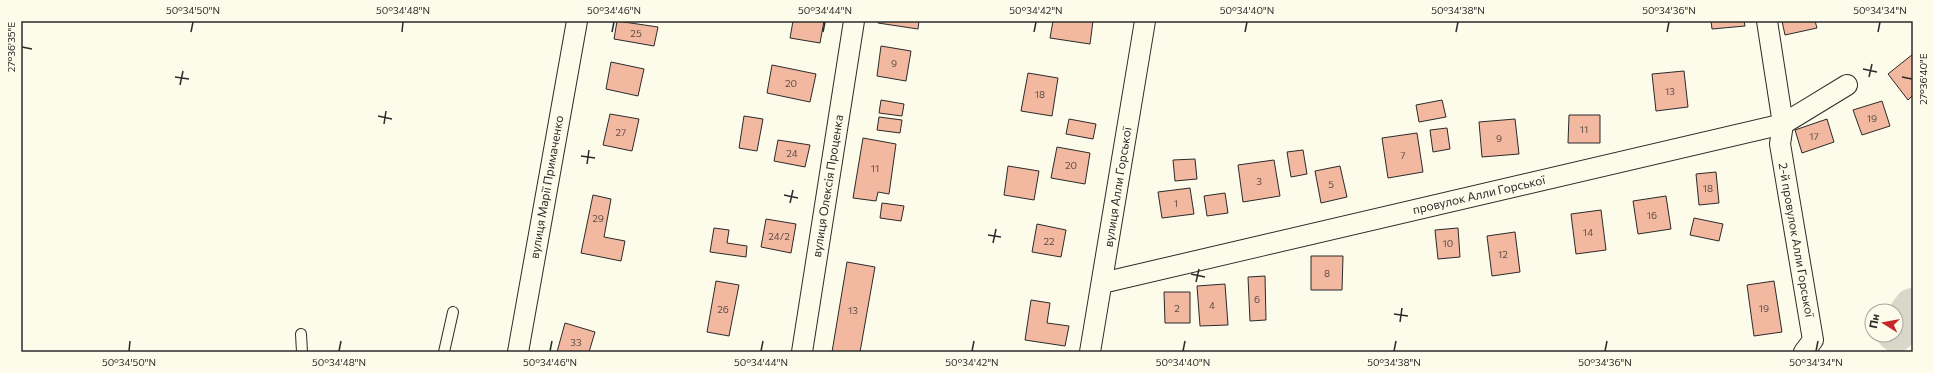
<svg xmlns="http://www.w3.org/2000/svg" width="1934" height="373" font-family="Commissioner,sans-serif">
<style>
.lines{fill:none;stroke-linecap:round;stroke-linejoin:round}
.river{stroke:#d8d7c9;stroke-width:40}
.building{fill:#f2b8a0;stroke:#2b2b2b}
.lane-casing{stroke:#2b2b2b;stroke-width:12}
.street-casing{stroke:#2b2b2b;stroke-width:22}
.lane{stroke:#fdfbea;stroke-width:10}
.street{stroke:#fdfbea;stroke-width:20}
.ticks{fill:none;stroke:#2b2b2b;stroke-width:1.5}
.labels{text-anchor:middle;stroke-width:3;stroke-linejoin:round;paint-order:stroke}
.number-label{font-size:10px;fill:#5d4e48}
.street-label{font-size:12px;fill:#2b2b2b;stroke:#fdfbea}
.neatline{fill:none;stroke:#2b2b2b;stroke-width:1.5}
.ticks-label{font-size:10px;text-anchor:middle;fill:#2b2b2b}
</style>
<rect width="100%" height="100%" fill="#fdfbea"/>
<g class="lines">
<polyline class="river" points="1896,332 1913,308"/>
</g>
<g class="building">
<polygon points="617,21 658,27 654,46 614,39"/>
<polygon points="793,21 824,21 820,43 790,38"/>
<polygon points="878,21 919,21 918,29 878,23"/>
<polygon points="1053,21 1093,21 1090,44 1050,38"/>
<polygon points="1711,21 1744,21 1745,26 1712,29"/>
<polygon points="1782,21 1815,21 1817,28 1785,35"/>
<polygon points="881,46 911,51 906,81 877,76"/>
<polygon points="1913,54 1913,95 1908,100 1888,74"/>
<polygon points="611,62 644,69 638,96 606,89"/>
<polygon points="772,65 816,74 810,102 767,93"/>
<polygon points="1684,71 1688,107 1656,111 1652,74"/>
<polygon points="1028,73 1058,78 1052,116 1021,111"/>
<polygon points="881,100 904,104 902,116 879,113"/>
<polygon points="1442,100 1446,117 1419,122 1416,105"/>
<polygon points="1882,101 1890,126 1862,135 1853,110"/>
<polygon points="610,114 639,119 632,151 603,145"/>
<polygon points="1569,115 1600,115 1600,143 1568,143"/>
<polygon points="744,116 763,119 757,151 739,148"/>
<polygon points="879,117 902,120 900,133 877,130"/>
<polygon points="1069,119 1096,124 1093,139 1066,134"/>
<polygon points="1515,119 1519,154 1482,157 1479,122"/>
<polygon points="1827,119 1834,142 1802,153 1795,130"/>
<polygon points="1447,128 1450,149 1433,152 1430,130"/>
<polygon points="1417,133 1423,172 1388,178 1382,138"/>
<polygon points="863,138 896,144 889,194 878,192 876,201 853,198"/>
<polygon points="778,140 810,145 805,167 774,161"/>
<polygon points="1057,147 1090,153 1085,184 1051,178"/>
<polygon points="1303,150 1307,174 1291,177 1287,152"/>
<polygon points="1195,159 1197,179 1175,181 1173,160"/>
<polygon points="1274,160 1280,196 1243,202 1238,165"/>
<polygon points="1008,166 1039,171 1034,200 1004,195"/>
<polygon points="1340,166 1347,197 1321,203 1315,171"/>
<polygon points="1716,172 1719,203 1699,205 1696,174"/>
<polygon points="1190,188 1194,214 1162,218 1158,192"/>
<polygon points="1225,193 1228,213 1207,216 1204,196"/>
<polygon points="593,195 611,199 604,237 625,241 621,261 581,253"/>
<polygon points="1666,196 1671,229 1638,234 1633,201"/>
<polygon points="882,203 904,206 901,221 880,218"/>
<polygon points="1601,210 1606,250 1576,254 1571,214"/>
<polygon points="1694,218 1723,224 1719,241 1690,235"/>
<polygon points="766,219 796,224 791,253 761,247"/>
<polygon points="1037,224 1066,230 1061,257 1032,252"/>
<polygon points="714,228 729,230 727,243 747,246 746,257 710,252"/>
<polygon points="1458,228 1460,257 1438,259 1435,230"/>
<polygon points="1515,232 1520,272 1492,276 1487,236"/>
<polygon points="1311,256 1343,256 1342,290 1311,290"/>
<polygon points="847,262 875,267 860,352 832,352"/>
<polygon points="1265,276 1266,320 1250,321 1248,277"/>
<polygon points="716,281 739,285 729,336 707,332"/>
<polygon points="1774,281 1782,332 1754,336 1747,285"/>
<polygon points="1225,284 1228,325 1200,326 1197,286"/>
<polygon points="1164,292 1190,292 1190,323 1165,323"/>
<polygon points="1031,300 1050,303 1047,323 1069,326 1065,346 1025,340"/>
<polygon points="565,323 595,332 589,352 557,352"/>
</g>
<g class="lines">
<defs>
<g id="lane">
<polyline points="301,334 302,352"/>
<polyline points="444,352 453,312"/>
</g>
<g id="street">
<polyline points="1767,21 1783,124 1780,144 1813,340 1804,352"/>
<polyline points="1102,283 1783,124 1847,85"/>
<polyline points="518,352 577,21"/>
<polyline points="802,352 854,21"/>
<polyline points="1090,352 1145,21"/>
</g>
</defs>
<use href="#lane" class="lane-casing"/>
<use href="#street" class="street-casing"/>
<use href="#lane" class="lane"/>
<use href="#street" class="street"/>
</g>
<path class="ticks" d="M 191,32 L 193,22M 402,32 L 403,22M 612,32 L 614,22M 823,32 L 825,22M 1034,32 L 1036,22M 1245,32 L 1247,22M 1456,32 L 1458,22M 1667,32 L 1669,22M 1878,32 L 1880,22M 22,47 L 32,49M 1863,69 L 1877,72M 175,77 L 189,79M 1869,77 L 1872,64M 1902,77 L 1912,79M 180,85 L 183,71M 378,116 L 392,119M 384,124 L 386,111M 581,156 L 595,158M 587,164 L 589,150M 784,195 L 798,198M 790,203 L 793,190M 988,235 L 1001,237M 993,243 L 996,229M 1191,274 L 1205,277M 1196,282 L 1199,269M 1394,314 L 1408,316M 1400,322 L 1402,308M 129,351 L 130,341M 339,351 L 341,341M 550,351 L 552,341M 761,351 L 763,341M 972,351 L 974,341M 1183,351 L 1185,341M 1394,351 L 1396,341M 1605,351 L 1607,341M 1816,351 L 1818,341"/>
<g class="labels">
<g class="number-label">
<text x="636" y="37">25</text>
<text x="894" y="67">9</text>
<text x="791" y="87">20</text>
<text x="1670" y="95">13</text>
<text x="1040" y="98">18</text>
<text x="1872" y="122">19</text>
<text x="1584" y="133">11</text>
<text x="621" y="136">27</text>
<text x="1814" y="140">17</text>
<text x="1499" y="142">9</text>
<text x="792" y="157">24</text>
<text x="1403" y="159">7</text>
<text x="1071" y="169">20</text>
<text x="875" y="172">11</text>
<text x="1259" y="185">3</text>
<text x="1331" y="188">5</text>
<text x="1708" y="192">18</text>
<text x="1176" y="207">1</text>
<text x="1652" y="219">16</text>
<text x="598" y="222">29</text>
<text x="1588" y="236">14</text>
<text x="779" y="240">24/2</text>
<text x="1049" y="245">22</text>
<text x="1448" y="247">10</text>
<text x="1503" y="258">12</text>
<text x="1327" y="277">8</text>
<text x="1257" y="303">6</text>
<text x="1212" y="309">4</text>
<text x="1177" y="312">2</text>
<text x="1764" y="312">19</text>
<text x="723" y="313">26</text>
<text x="853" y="314">13</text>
<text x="576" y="346">33</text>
</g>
<g class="street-label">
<text transform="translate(828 186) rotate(-81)" y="4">вулиця Олексія Проценка</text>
<text transform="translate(547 187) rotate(-80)" y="4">вулиця Марії Примаченко</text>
<text transform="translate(1118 187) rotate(-81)" y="4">вулиця Алли Горської</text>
<text transform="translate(1479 195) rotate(-13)" y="4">провулок Алли Горської</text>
<text transform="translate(1796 240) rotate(80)" y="4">2-й провулок Алли Горської</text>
</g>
</g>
<rect width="1934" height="373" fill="none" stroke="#fdfbea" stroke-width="44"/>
<g transform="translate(1884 323) rotate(281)"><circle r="19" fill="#fdfbea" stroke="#a9a89e"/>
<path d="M0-3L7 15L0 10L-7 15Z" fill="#c62828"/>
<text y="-6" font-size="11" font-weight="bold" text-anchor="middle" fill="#2b2b2b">Пн</text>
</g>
<rect x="22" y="22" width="1890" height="329" class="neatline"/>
<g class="ticks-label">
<text x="193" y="14">50°34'50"N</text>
<text x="403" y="14">50°34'48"N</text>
<text x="614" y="14">50°34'46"N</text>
<text x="825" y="14">50°34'44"N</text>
<text x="1036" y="14">50°34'42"N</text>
<text x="1247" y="14">50°34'40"N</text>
<text x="1458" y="14">50°34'38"N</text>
<text x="1669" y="14">50°34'36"N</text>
<text x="1880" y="14">50°34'34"N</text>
<text transform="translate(11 47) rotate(-90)" y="4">27°36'35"E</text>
<text transform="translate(1923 79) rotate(-90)" y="4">27°36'40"E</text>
<text x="129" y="366">50°34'50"N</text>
<text x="339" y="366">50°34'48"N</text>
<text x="550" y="366">50°34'46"N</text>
<text x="761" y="366">50°34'44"N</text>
<text x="972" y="366">50°34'42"N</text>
<text x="1183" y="366">50°34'40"N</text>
<text x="1394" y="366">50°34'38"N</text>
<text x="1605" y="366">50°34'36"N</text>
<text x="1816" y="366">50°34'34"N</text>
</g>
</svg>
